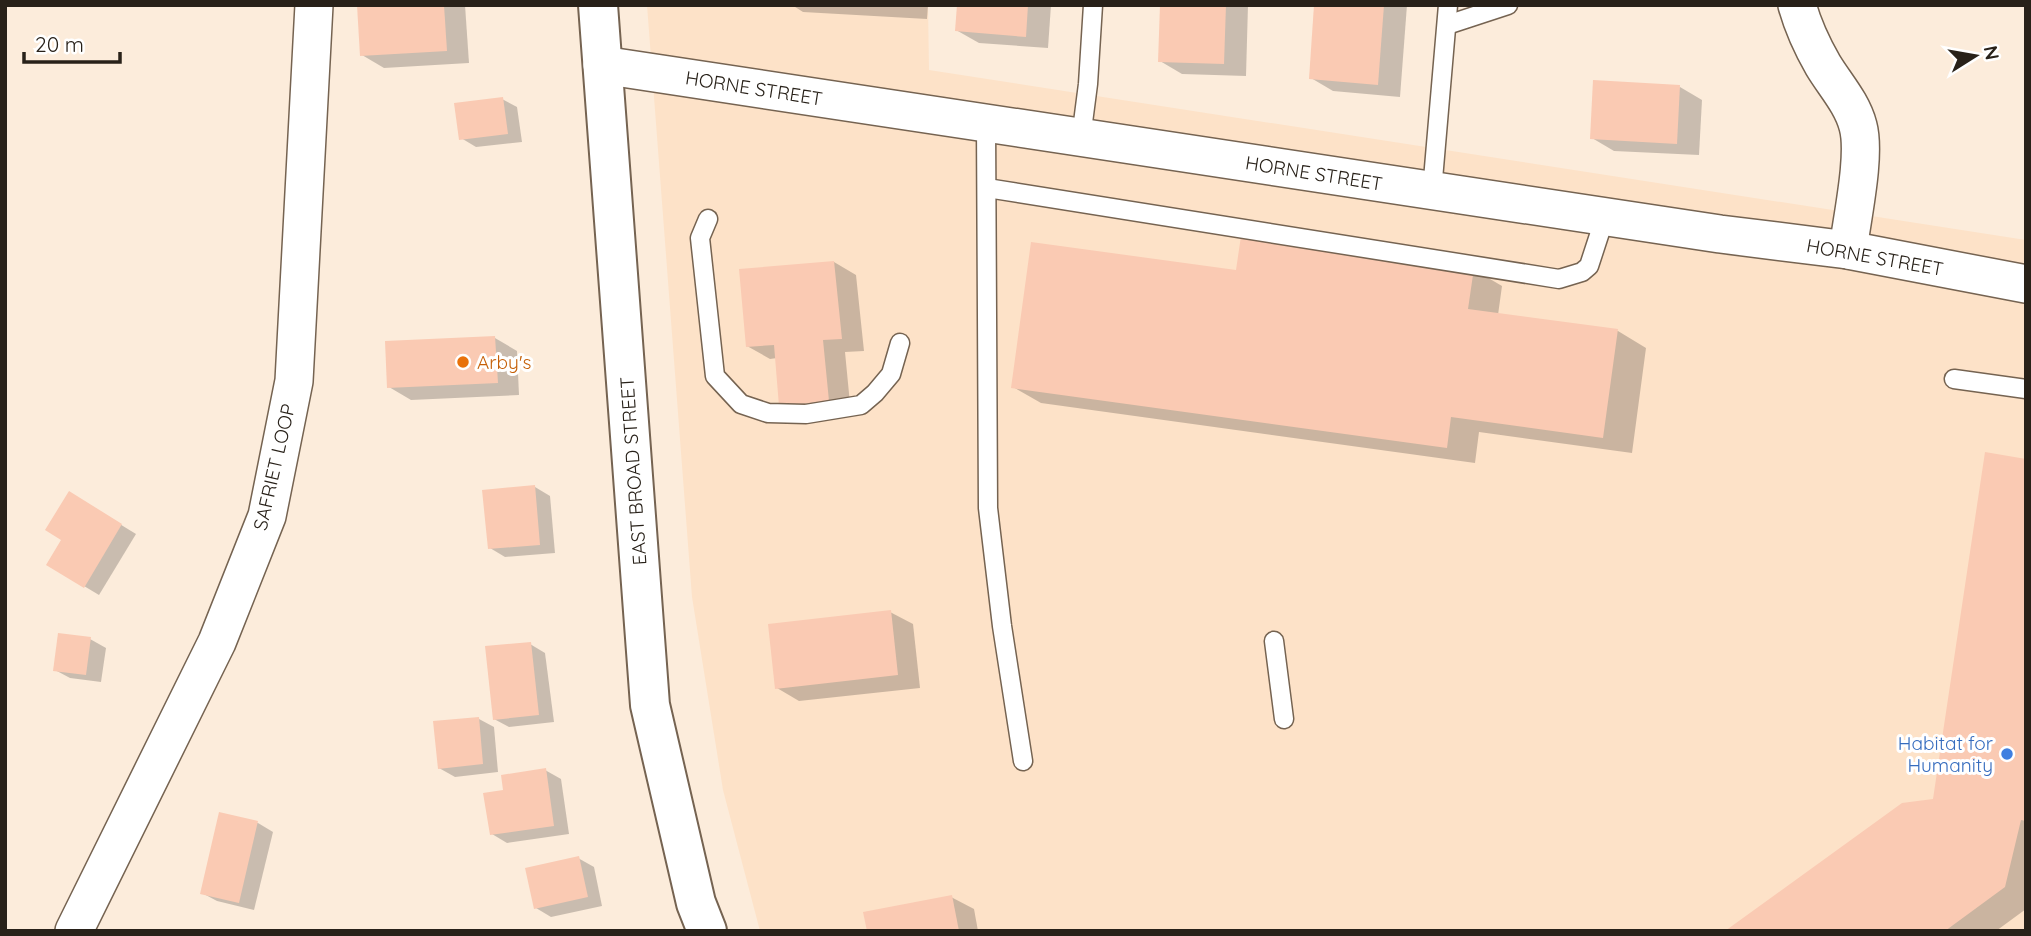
<svg xmlns="http://www.w3.org/2000/svg" width="2031" height="936" font-family="Quicksand,sans-serif">
<style>
.built{fill:#fde2c8}
.shadow{fill:#0003}
.building{fill:#facab3}
.lines{fill:none;stroke-linecap:round;stroke-linejoin:round}
.lane-casing{stroke:#756351;stroke-width:21}
.street-casing{stroke:#756351;stroke-width:40}
.secondary-casing{stroke:#756351;stroke-width:42}
.lane{stroke:#fff;stroke-width:18}
.street{stroke:#fff;stroke-width:37}
.secondary{stroke:#fff;stroke-width:38}
.food-dot{fill:#e8710a;stroke:#fff;stroke-width:2.5}
.shop-dot{fill:#3f7fe0;stroke:#fff;stroke-width:2.5}
.labels{text-anchor:middle;stroke-width:6;stroke-linejoin:round;paint-order:stroke}
.street-label{font-size:19px;fill:#282119;stroke:#fff}
.food-label{font-size:19px;fill:#c56008;stroke:#fff;text-anchor:start}
.shop-label{font-size:19px;fill:#366cbe;stroke:#fff;text-anchor:end}
</style>
<rect width="100%" height="100%" fill="#fcecdb"/>
<polygon class="built" points="647,5 928,5 929,70 2026,240 2026,931 760,931 723,790 692,597"/>
<g class="shadow">
<polygon points="359,5 465,5 469,63 384,68 362,55"/>
<polygon points="792,5 928,5 927,19 803,12"/>
<polygon points="959,5 1051,5 1048,48 979,43 956,30"/>
<polygon points="1161,5 1248,5 1246,76 1182,74 1160,61"/>
<polygon points="1316,5 1407,5 1400,97 1333,91 1311,78"/>
<polygon points="1680,87 1702,100 1699,155 1614,151 1592,138"/>
<polygon points="502,99 517,107 522,142 476,147 461,138"/>
<polygon points="834,262 856,275 864,351 845,352 851,414 781,405 777,358 770,359 747,346"/>
<polygon points="1473,269 1502,286 1498,315 1618,331 1646,348 1632,453 1479,432 1475,463 1041,403 1013,387 1238,272"/>
<polygon points="495,338 517,351 519,395 411,400 389,387"/>
<polygon points="2026,461 2026,909 1996,931 1728,931 1934,801"/>
<polygon points="535,487 550,496 555,553 505,557 490,548"/>
<polygon points="69,493 136,534 99,595 84,586 63,540"/>
<polygon points="890,612 913,624 920,688 799,701 777,688"/>
<polygon points="90,639 106,648 101,682 70,678 55,670"/>
<polygon points="530,644 545,653 554,722 509,727 494,719"/>
<polygon points="479,719 494,727 498,772 455,777 439,768"/>
<polygon points="545,770 561,779 569,834 507,843 492,834 505,791"/>
<polygon points="220,814 258,823 273,832 254,910 217,901 202,893"/>
<polygon points="578,858 594,867 602,906 551,917 536,908"/>
<polygon points="951,897 974,909 978,931 869,931"/>
</g>
<g class="building">
<polygon points="357,5 444,5 447,51 360,56"/>
<polygon points="957,5 1028,5 1026,37 955,31"/>
<polygon points="1160,5 1226,5 1224,64 1158,62"/>
<polygon points="1314,5 1384,5 1378,85 1309,79"/>
<polygon points="1593,80 1680,85 1677,144 1590,139"/>
<polygon points="503,97 508,134 459,140 454,103"/>
<polygon points="1241,236 1474,268 1468,309 1618,329 1603,438 1451,417 1447,448 1011,388 1031,242 1236,270"/>
<polygon points="834,261 842,339 823,340 829,401 779,406 774,345 746,347 739,269"/>
<polygon points="495,336 498,383 387,388 385,341"/>
<polygon points="1985,452 2026,459 2026,821 2021,820 2005,887 1945,931 1725,931 1902,803 1933,799"/>
<polygon points="535,485 540,545 488,549 482,490"/>
<polygon points="69,491 122,524 84,588 46,565 61,540 45,530"/>
<polygon points="891,610 898,675 775,689 768,624"/>
<polygon points="58,633 91,637 86,675 53,671"/>
<polygon points="531,642 539,715 493,720 485,646"/>
<polygon points="479,717 483,764 438,769 433,721"/>
<polygon points="546,768 554,826 490,835 483,793 503,790 501,775"/>
<polygon points="219,812 258,821 239,903 200,894"/>
<polygon points="579,856 588,897 534,909 525,868"/>
<polygon points="952,895 959,931 867,931 863,912"/>
</g>
<g class="lines">
<defs>
<g id="lane">
<polyline points="1447,25 1508,5"/>
<polyline points="986,123 988,508 1002,626 1023,761"/>
<polyline points="1081,138 1088,84 1093,5"/>
<polyline points="987,188 1559,279 1582,272 1589,266 1605,217"/>
<polyline points="1432,191 1448,5"/>
<polyline points="708,219 700,238 715,376 741,404 768,413 806,414 861,405 875,393 891,374 900,343"/>
<polyline points="1954,379 2026,389"/>
<polyline points="1274,641 1284,719"/>
</g>
<g id="street">
<path d="M 1797,5 C 1803,26 1812,46 1823,65 C 1835,85 1852,103 1858,126 C 1866,155 1852,218 1848,250"/>
<polyline points="602,65 1720,234 1848,250 2026,284"/>
<polyline points="74,931 217,642 267,516 294,381 314,5"/>
</g>
<polyline id="secondary" points="598,5 650,705 696,903 707,931"/>
</defs>
<use href="#lane" class="lane-casing"/>
<use href="#street" class="street-casing"/>
<use href="#secondary" class="secondary-casing"/>
<use href="#lane" class="lane"/>
<use href="#street" class="street"/>
<use href="#secondary" class="secondary"/>
</g>
<circle class="food-dot" cx="463" cy="362" r="7"/>
<circle class="shop-dot" cx="2007" cy="754" r="7"/>
<g class="labels">
<g class="street-label">
<text transform="translate(754 88) rotate(9)" y="7">HORNE STREET</text>
<text transform="translate(1314 173) rotate(9)" y="7">HORNE STREET</text>
<text transform="translate(1875 257) rotate(10)" y="7">HORNE STREET</text>
<text transform="translate(274 467) rotate(-77)" y="7">SAFRIET LOOP</text>
<text transform="translate(633 471) rotate(-94)" y="7">EAST BROAD STREET</text>
</g>
<g class="food-label">
<text x="477" y="369">Arby's</text>
</g>
<g class="shop-label">
<text x="1993" y="750">Habitat for<tspan x="1993" dy="22">Humanity</tspan></text>
</g>
</g>
<rect width="2031" height="936" fill="none" stroke="#282119" stroke-width="14"/>
<g transform="translate(1975 56) rotate(79)" stroke="#ffffff" stroke-width="5" paint-order="stroke">
<path d="M0-5L12 26L0 18L-12 26Z" fill="#282119"/>
<text y="-10" font-size="19" font-weight="bold" text-anchor="middle" fill="#282119">N</text>
</g>
<path d="M24 52v10h96v-10" fill="none" stroke="#282119" stroke-width="3.5"/>
<text x="35" y="52" font-size="21" fill="#282119" stroke="#ffffff" stroke-width="5" paint-order="stroke">20 m</text>
</svg>
